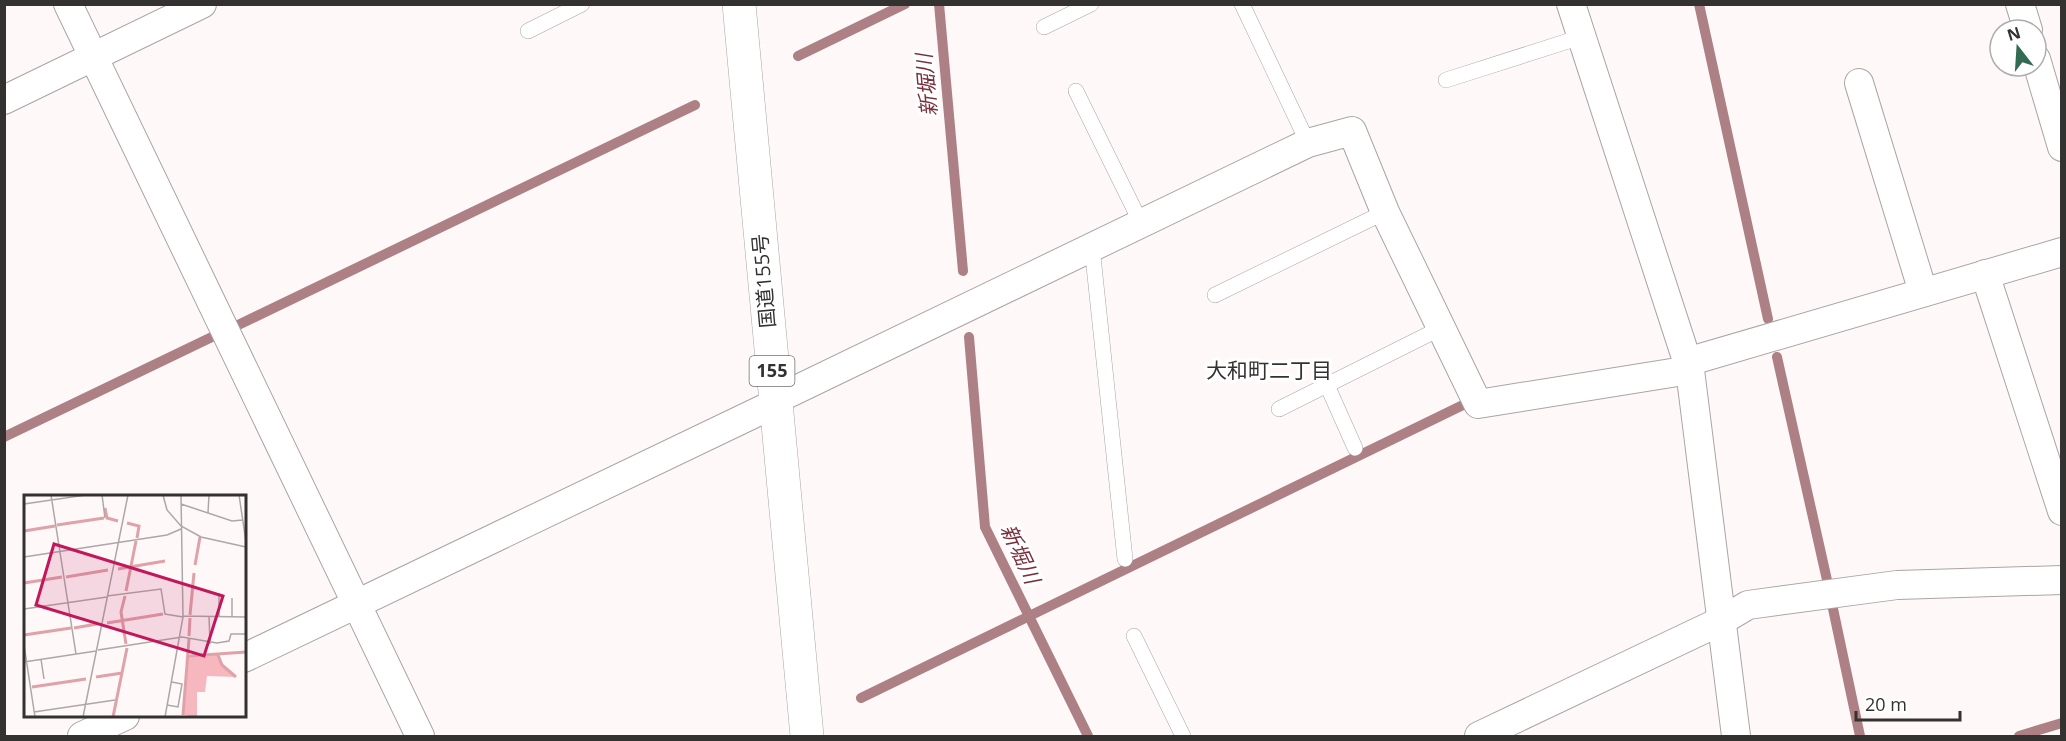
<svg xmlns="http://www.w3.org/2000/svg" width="2066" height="741" font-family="'Open Sans','Noto Sans JP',sans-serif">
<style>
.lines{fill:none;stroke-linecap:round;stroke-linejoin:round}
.stream{stroke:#ac8084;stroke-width:10}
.service-casing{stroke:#aba4a5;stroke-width:16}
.minor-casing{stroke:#aba4a5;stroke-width:30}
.trunk-casing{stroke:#aba4a5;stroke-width:34}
.service{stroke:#fff;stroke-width:15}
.minor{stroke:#fff;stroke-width:28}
.trunk{stroke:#fff;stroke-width:33}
.labels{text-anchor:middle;stroke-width:6;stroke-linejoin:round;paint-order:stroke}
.shield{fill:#fff;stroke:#716f6f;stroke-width:1.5}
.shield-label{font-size:18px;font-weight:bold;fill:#343131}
.street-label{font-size:20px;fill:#343131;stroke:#fff}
.water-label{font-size:21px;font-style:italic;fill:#79303c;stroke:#fff}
.neighbourhood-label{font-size:21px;fill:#343131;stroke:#fff}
.inset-river{fill:none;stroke:#dfa2a8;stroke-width:3}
.inset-road{fill:none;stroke:#ada8a8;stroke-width:1.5}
.view{fill:#c2185b;fill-opacity:0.15;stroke:#c2185b;stroke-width:3}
.inset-edge{fill:none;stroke:#343131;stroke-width:3}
</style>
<rect width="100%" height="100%" fill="#fef8f8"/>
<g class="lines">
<g class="stream">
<polyline points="939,4 963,271"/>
<polyline points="1699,4 1768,319"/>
<polyline points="798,56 905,4"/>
<polyline points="236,326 695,105"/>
<polyline points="969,337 985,527 1088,736"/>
<polyline points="1777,357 1827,580"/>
<polyline points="4,437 214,336"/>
<polyline points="1832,604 1860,736"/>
<polyline points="861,698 1463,405"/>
<polyline points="2019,736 2062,723"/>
</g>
<defs>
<g id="service">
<polyline points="1242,4 1308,143"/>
<polyline points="1044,27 1091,4"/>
<polyline points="528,31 582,4"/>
<polyline points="1446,80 1581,37"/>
<polyline points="1076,91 1141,223"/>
<polyline points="1092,247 1125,559"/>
<polyline points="1215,295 1385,212"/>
<polyline points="1327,385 1355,448"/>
<polyline points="1279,409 1441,328"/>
<polyline points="1134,636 1183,736"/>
</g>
<g id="minor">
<polyline points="68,4 420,736"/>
<polyline points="1571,4 1690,370 1736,736"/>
<polyline points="2020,4 2028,30"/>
<polyline points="2036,59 2062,147"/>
<polyline points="1859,83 1923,292"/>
<polyline points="4,100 202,4"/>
<polyline points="1985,274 2062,511"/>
<polyline points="1687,362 2062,252"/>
<polyline points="775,400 1308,143 1352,131 1385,212 1478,404 1690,370"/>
<polyline points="244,658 776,403"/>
<polyline points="82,736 125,716"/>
<polyline points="1479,736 1721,621 1748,605 1897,585 2062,580"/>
</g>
<polyline id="trunk" points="739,4 807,736"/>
</defs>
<use href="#service" class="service-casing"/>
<use href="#minor" class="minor-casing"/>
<use href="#trunk" class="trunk-casing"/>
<use href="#service" class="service"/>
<use href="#minor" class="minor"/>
<use href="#trunk" class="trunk"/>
</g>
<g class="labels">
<rect class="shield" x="749.5" y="356" width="45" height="30" rx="4.5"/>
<g class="shield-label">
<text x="772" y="377">155</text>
</g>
<g class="street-label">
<text transform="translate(764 281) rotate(-95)" y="7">国道155号</text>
</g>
<g class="water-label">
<text transform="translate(927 85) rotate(-95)" y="7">新堀川</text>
<text transform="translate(1020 554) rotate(65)" y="7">新堀川</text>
</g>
<g class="neighbourhood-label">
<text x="1269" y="378">大和町二丁目</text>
</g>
</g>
<g transform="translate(24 495)">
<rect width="222" height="222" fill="#fef8f8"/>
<path d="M 194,160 L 198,170 L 212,182 L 183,181 L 181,197 L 173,197 L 173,222 L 160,220 L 164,161 Z" fill="#f6b8be"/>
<path class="inset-river" d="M 81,13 L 83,23 L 94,26M 103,28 L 115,31 L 113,43M 33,30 L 80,23M 0,36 L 31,31M 171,70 L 176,42M 94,74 L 141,66M 42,82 L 84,75M 0,88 L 38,82M 102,96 L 112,46M 101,101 L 97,117 L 102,149M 166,120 L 170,78M 83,128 L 139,119M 50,133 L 73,129M 0,140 L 47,133M 165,141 L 166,123M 194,160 L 198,170 L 212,182M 165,161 L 222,157M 72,182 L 98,178M 8,192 L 62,184M 159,220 L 165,144M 89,222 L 103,153"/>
<path class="inset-road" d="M 27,0 L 52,159M 78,0 L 81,23M 139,0 L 143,15 L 157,31 L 177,42 L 222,52M 215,0 L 222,47M 0,9 L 62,0M 157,9 L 208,26 L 219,25M 184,18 L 185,0M 0,62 L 143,40 L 157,34M 83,101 L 137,94 L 141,119 L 159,122M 208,103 L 208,122M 0,114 L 83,102M 159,121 L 222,122M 185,121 L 186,149M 195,121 L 195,98M 0,150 L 11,222M 74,155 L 158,142 L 193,148 L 205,146 L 207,139 L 222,139M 17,164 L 20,184M 0,167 L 72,156M 143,210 L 154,212 L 158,189 L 148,187M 10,217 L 91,205M 59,222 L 104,0M 141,222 L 159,122 L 157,0"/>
<path class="view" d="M 30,49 L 199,101 L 180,161 L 12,110 Z"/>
<rect width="222" height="222" class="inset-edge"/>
</g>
<rect width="2066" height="741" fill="none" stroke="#343131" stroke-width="12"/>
<g transform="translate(2018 48) rotate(343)"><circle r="28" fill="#ffffff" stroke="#aeadad" stroke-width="1.5"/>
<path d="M0-4.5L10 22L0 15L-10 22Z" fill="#326b54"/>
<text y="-9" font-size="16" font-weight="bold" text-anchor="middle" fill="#343131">N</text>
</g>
<path d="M1856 711v9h104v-9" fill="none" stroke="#343131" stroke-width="3"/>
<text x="1865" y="711" font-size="18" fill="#343131" stroke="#ffffff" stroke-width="4.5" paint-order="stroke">20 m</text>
</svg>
